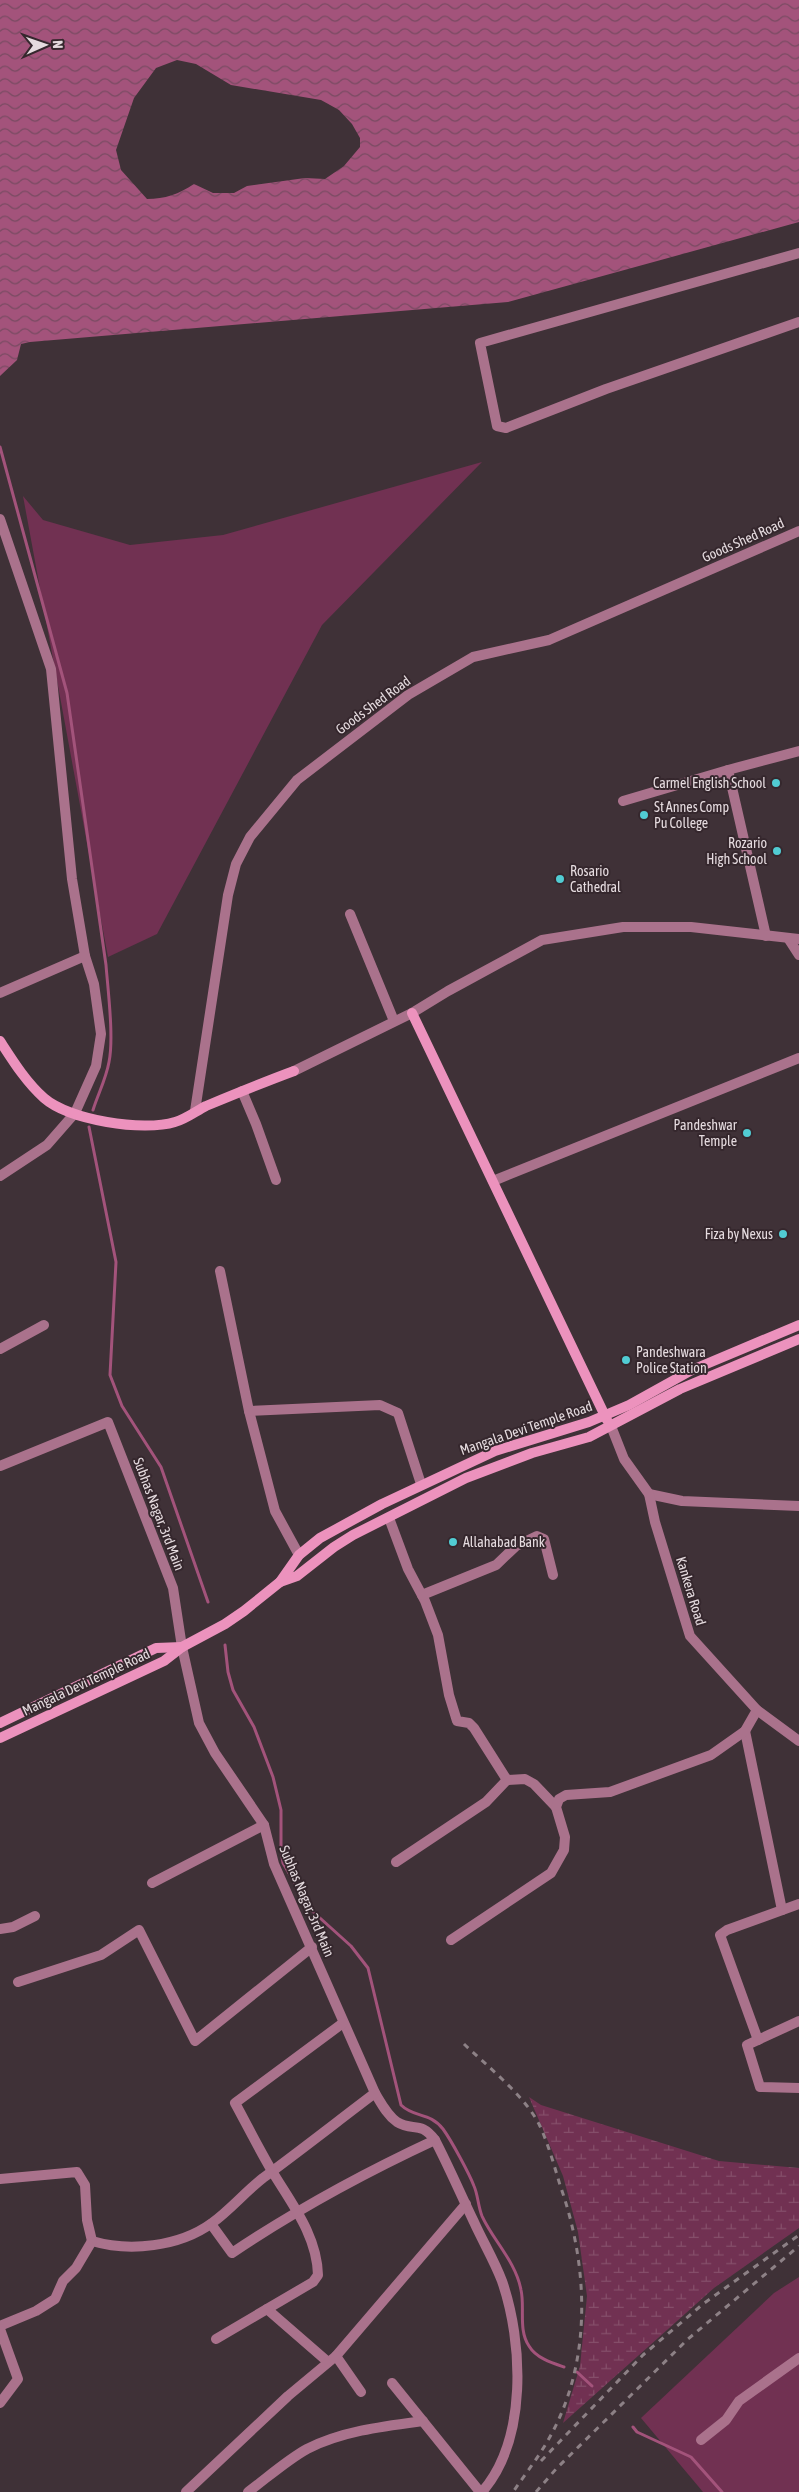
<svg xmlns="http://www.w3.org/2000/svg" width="799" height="2492" font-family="'Asap Condensed',sans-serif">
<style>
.green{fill:#713152}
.wetland{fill:url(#wetland-marsh)}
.water{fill:url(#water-waves);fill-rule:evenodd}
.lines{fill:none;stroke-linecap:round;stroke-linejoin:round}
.stream{stroke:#a3537b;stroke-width:3}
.minor{stroke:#aa728c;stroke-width:10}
.tertiary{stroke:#aa728c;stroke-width:10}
.secondary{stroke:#ec92bd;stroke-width:10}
.rail{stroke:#8d8186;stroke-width:3;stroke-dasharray:6 6;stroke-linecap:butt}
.poi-dot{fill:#51ccd3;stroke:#35272d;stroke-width:2}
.labels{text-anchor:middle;stroke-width:4;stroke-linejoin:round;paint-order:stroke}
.street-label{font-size:14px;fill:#e5dbdf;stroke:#35272d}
.poi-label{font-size:14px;fill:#e5dbdf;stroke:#35272d;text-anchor:end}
</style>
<defs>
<pattern id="wetland-marsh" width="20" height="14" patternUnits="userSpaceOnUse" patternTransform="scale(1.25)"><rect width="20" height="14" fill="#713152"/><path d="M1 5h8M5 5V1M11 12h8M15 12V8" fill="none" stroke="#854e6a"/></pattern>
<pattern id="water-waves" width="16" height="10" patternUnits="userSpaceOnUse" patternTransform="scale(1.25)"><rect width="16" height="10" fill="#a3537b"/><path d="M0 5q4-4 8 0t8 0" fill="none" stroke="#794b62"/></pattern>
</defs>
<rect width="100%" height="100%" fill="#3f3137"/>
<g class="green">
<polygon points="482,462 322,625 157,934 108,957 23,496 43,520 130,545 223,535"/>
<polygon points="799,2277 799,2492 703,2492 641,2418 774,2293"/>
</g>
<polygon class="wetland" points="529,2097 541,2105 719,2161 799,2168 799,2228 714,2288 563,2423 580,2366 587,2296 578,2232 563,2176"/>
<path class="water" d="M 0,0 L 799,0 L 799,222 L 508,302 L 30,342 L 21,344 L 17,360 L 0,376 ZM 177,60 L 196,64 L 231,85 L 321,100 L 339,110 L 352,124 L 360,138 L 360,147 L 344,166 L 325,179 L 305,178 L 247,186 L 234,193 L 213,193 L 194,184 C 179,194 165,199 147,199 L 121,170 L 116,150 L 134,98 L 156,68 Z"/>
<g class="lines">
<g class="stream">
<path d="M 0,447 L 67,693 L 106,965 C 108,991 114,1038 109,1062 C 106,1079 98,1094 93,1110"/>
<polyline points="89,1127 116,1262 110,1375 122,1406 161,1467 208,1602"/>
<path d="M 225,1645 L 228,1672 L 233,1690 L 254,1727 L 273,1777 L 281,1810 L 281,1850 L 283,1863 L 310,1909 L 351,1946 L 368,1968 L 401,2105 C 414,2118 430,2112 443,2129 C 451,2140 469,2173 474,2186 C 478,2195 478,2206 482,2216 C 493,2240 516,2262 521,2290 C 525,2307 518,2330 529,2346 C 536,2358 552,2363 564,2367"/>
<polyline points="577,2372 592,2386"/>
<polyline points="633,2427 637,2432 691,2457 722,2492"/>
</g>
<g class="minor">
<polyline points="799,253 480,343 497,426 506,428 606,389 799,322"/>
<polyline points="728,770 799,751"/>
<polyline points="623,801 728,770 766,936"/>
<polyline points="350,914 394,1021"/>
<polyline points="0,993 85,956"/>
<polyline points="242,1091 256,1124 276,1180"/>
<polyline points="0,1176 47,1145 75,1113"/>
<polyline points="493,1181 799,1058"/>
<polyline points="220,1271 249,1411 275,1511 299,1555"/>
<polyline points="0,1349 44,1325"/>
<polyline points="249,1411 380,1405 398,1413 421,1484"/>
<path d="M 0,1466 L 108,1422 L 173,1588 L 182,1647 L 199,1723 L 215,1753 L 264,1825 L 274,1864 L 375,2093 C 381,2103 387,2115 397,2122 C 413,2132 420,2120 435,2140 C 449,2167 461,2195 474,2222 C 483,2242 494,2260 502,2281 C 523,2342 528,2439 482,2492"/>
<polyline points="649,1494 682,1501 799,1506"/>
<polyline points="389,1518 408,1569 425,1601 438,1635 449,1695 457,1721 469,1723 474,1728 507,1780 525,1779 534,1784 556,1807"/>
<polyline points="422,1595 496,1565 516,1546 537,1536 544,1539 553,1575"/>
<polyline points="745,1731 782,1910"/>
<polyline points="396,1862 486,1802 507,1780"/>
<polyline points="152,1883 264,1825"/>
<polyline points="0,1929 13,1927 35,1916"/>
<polyline points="451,1940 551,1873 564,1850 565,1837 556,1807 559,1799 566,1795 610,1792 711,1755 745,1731 757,1710"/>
<polyline points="18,1982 101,1955 139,1930 195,2041 312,1947"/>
<polyline points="799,2021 747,2045 760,2087 799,2088"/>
<polyline points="758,2040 720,1935 727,1930 799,1904"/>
<path d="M 0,2179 L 77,2172 L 85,2185 L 87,2220 L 92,2241 C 129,2252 179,2247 212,2223 C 230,2210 245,2192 263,2178 C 301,2150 338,2121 375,2093"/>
<path d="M 211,2224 L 232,2253 C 296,2210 364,2173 435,2140"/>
<polyline points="267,2309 328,2362"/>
<polyline points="0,2326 36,2311 55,2299 63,2281 76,2268 92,2241"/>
<polyline points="0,2329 18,2379 0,2403"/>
<path d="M 216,2339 L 313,2282 L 318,2275 C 317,2235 291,2203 272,2171 C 259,2149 247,2125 235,2103 L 343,2023"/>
<polyline points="336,2356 466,2204"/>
<polyline points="392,2383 480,2492"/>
<polyline points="701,2440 726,2420 739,2401 799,2358"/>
<polyline points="186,2492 288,2396 336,2356 361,2392"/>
<path d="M 248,2492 C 267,2478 287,2460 307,2449 C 342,2431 385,2426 423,2421"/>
</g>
<g class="tertiary">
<polyline points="0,519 51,669 72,879 85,956 94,984 101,1034 96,1066 75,1113"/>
<polyline points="788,938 799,955"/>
<polyline points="294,1071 412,1013 448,991 542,940 623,927 691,927 799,939"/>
<polyline points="195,1111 228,895 236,864 250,837 297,780 408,695 473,657 549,640 799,531"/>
<polyline points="611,1426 624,1459 649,1494 655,1522 690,1636 757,1710 799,1741"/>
</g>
<g class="secondary">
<polyline points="412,1013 607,1420"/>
<path d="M 0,1041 C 13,1061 26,1082 44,1098 C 69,1120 143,1132 175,1122 C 186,1119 196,1111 206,1106 C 235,1094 264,1082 294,1071"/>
<polyline points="280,1582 297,1576 334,1547 353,1535 466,1478 532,1453 589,1437 680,1389 799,1339"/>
<polyline points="0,1723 156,1648 182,1647"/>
<polyline points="0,1738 164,1661 182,1647 225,1624 244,1611 280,1582 299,1555 320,1538 382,1504 495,1451 589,1422 629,1405 692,1370 799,1325"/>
</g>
<g class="rail">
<path d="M 464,2044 C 488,2067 523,2094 539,2124 C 548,2143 554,2165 560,2185 C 589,2267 593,2364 547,2442 C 537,2459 524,2476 513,2492"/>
<polyline points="541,2461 643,2355 703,2304 799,2235"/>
<polyline points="536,2492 556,2469 688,2339 799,2246"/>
</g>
</g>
<g class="poi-dot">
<circle cx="776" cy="783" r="5"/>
<circle cx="644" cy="815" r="5"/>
<circle cx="777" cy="851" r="5"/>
<circle cx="560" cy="879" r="5"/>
<circle cx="747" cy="1133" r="5"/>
<circle cx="783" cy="1234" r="5"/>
<circle cx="626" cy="1360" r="5"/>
<circle cx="453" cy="1542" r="5"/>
</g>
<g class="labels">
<g class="street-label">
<text transform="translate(743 540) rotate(-24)" y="5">Goods Shed Road</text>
<text transform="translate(373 705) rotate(-36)" y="5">Goods Shed Road</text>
<text transform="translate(526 1428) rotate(-19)" y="5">Mangala Devi Temple Road</text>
<text transform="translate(159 1514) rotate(69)" y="5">Subhas Nagar, 3rd Main</text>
<text transform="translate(691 1591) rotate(73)" y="5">Kankera Road</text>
<text transform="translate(86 1682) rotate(-25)" y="5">Mangala Devi Temple Road</text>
<text transform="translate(307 1901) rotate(67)" y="5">Subhas Nagar, 3rd Main</text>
</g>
<g class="poi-label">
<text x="766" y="788">Carmel English School</text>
<text x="654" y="812" text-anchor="start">St Annes Comp<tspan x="654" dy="16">Pu College</tspan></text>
<text x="767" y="848">Rozario<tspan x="767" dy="16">High School</tspan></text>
<text x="570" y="876" text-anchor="start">Rosario<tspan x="570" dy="16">Cathedral</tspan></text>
<text x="737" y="1130">Pandeshwar<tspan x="737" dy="16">Temple</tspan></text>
<text x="773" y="1239">Fiza by Nexus</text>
<text x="636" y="1357" text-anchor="start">Pandeshwara<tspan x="636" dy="16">Police Station</tspan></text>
<text x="463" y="1547" text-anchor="start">Allahabad Bank</text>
</g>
</g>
<g transform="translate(45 45) rotate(88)" stroke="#35272d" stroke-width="4" paint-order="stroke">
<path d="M0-4L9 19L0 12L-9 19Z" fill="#e5dbdf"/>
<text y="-8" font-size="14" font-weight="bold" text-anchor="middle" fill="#e5dbdf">N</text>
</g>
</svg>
